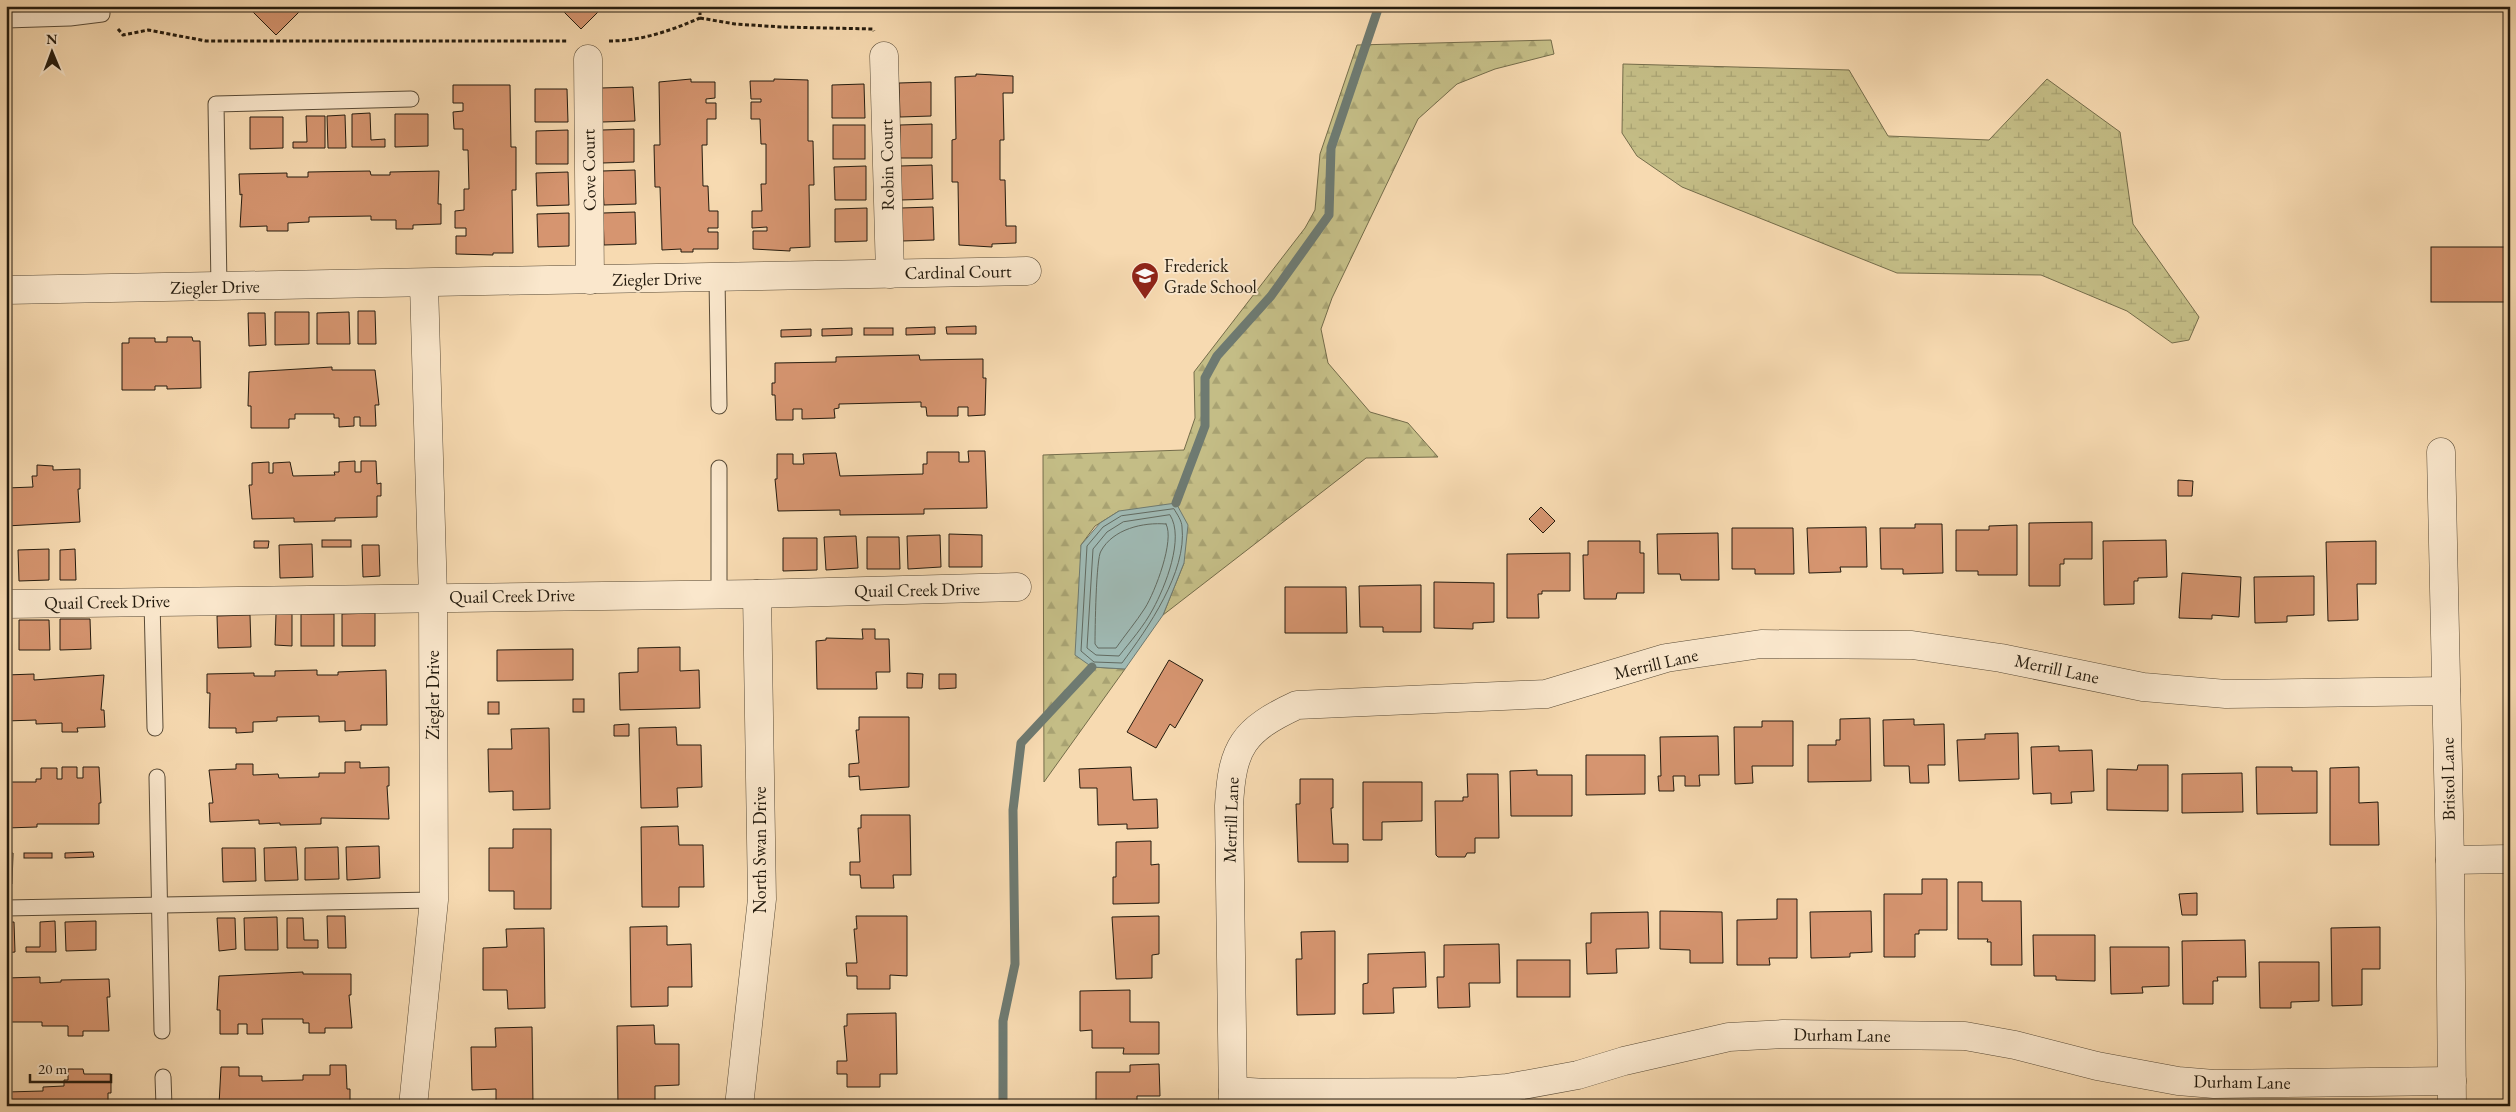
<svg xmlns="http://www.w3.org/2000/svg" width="2516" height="1112" font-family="'EB Garamond',serif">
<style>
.forest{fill:url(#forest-firs);stroke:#746c4a}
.wetland{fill:url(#wetland-marsh);stroke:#746c4a}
.water{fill:#9fb9b3;stroke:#6e7a71}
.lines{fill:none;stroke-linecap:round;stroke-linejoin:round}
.shore{stroke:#626a60;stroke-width:1}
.stream{stroke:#6e7a71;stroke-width:9}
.building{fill:#d69570;stroke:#241b0e}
.lane-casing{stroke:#594b37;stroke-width:17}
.street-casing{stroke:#594b37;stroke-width:29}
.path{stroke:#241b0e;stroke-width:3;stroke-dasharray:4 2.5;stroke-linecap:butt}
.lane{stroke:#fae7cc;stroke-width:15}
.street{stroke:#fae7cc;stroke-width:28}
.labels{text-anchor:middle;stroke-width:4;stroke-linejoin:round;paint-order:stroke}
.street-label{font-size:18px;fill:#241b0e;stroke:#fae7cc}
.poi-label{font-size:18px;fill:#241b0e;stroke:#fae7cc;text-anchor:start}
</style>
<defs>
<pattern id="forest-firs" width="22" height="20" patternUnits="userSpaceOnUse" patternTransform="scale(1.25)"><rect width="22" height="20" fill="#c4bd86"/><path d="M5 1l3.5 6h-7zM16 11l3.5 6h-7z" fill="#a8a272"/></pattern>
<pattern id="wetland-marsh" width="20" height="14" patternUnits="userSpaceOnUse" patternTransform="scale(1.25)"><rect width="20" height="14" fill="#c4bd86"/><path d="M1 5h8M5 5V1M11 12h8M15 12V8" fill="none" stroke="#a8a272"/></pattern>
</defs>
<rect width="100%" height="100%" fill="#f7dab1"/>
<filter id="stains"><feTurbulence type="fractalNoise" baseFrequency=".004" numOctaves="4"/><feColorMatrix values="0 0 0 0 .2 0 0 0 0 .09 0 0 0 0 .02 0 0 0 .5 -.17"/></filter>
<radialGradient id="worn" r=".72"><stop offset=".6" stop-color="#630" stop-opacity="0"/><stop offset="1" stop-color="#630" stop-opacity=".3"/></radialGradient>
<polygon class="forest" points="1551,40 1554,54 1495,69 1457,84 1418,119 1332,298 1321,329 1328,363 1370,412 1408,423 1438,457 1366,458 1163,615 1184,563 1119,511 1095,526 1081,545 1092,667 1125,669 1044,782 1043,455 1184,450 1195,418 1194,372 1305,228 1315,210 1320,154 1357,45"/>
<polygon class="wetland" points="1623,64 1849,70 1888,136 1989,140 2047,79 2120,132 2133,224 2199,317 2189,340 2172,343 2127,311 2041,275 1897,273 1682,187 1637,156 1622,133"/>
<polygon class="water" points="1176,503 1188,525 1184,563 1163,615 1125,669 1092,667 1075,655 1081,545 1100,523 1119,511"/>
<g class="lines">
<g class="shore">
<path d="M 1174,509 C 1177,514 1182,521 1182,527 C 1187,572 1148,628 1122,663 L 1094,662 L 1081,651 L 1087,546 L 1103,527 L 1121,516 Z"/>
<path d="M 1170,515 C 1185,538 1165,587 1153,609 C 1144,626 1130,642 1119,656 L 1096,655 L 1087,648 L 1093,549 L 1107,532 L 1123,522 Z"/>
<path d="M 1166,524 C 1175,540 1155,592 1145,608 C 1136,622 1125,635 1116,648 L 1098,648 L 1095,644 C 1095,630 1096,558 1101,551 C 1113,529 1143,522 1166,524 Z"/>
</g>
<g class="stream">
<polyline points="1176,503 1205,426 1205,378 1217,356 1271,296 1329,215 1331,148 1379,6"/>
<polyline points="1003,1106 1003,1021 1015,964 1013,810 1021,743 1092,667"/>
</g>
</g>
<g class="building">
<polygon points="247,6 305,6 276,35"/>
<polygon points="558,6 604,6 581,29"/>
<polygon points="976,74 1013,76 1013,93 1003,93 1004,140 1000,140 1000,180 1005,180 1006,226 1016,226 1016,243 992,244 992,247 959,245 958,182 952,182 952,140 956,139 955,77 976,76"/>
<polygon points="691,79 691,82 715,82 715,98 706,99 706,103 716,103 716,119 707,119 707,145 702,145 703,186 708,186 709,211 718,211 718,228 708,228 708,232 718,232 718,249 693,249 693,252 681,252 681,249 662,250 660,187 655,187 654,145 660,145 659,82"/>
<polygon points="774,79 808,80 808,141 813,141 814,185 809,185 810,247 790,248 790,251 753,249 753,231 767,231 767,227 752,228 752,211 762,211 761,184 766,184 766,144 761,144 760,119 751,119 751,102 761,102 761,99 751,99 750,81 774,81"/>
<polygon points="931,82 931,116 900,117 899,83"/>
<polygon points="864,84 865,118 832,118 832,85"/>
<polygon points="453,85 510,85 511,147 516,147 516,190 512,190 513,253 493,253 493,255 456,254 456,236 466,236 466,228 455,228 455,211 464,210 464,189 469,189 468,150 463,150 463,129 454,129 453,112 463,111 463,103 453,103"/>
<polygon points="633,87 635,121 602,122 601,88"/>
<polygon points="535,89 567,89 568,122 535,122"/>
<polygon points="370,113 371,140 385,139 385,147 352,147 352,114"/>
<polygon points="395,114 428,114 428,146 395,147"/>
<polygon points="345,115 346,148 328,148 327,116"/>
<polygon points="306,116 325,116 325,148 293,148 293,142 307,142"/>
<polygon points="250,117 283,117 283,148 250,149"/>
<polygon points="932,124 932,158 900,158 900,125"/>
<rect x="833" y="125" width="32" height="34"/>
<polygon points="634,129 634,162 602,163 602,130"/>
<polygon points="568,130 568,164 536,164 536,131"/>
<polygon points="932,165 933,199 901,200 900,166"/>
<polygon points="866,166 866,200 835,200 834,167"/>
<polygon points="635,170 636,204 604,205 602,171"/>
<polygon points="370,171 371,175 390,175 390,172 439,171 438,204 441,204 441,224 413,225 413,229 396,229 396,220 371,220 371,216 309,217 309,222 288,223 288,231 267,231 267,226 240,227 242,194 240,195 239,174 287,173 287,177 308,177 308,172"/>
<polygon points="568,172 569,205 537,206 536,173"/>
<polygon points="933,207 934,240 902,241 901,208"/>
<polygon points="867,208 867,241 835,242 835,209"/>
<polygon points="635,212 636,244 604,245 603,213"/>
<polygon points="569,213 569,246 538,247 537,214"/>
<rect x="2431" y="247" width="75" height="55"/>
<polygon points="358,311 375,311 376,344 358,344"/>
<polygon points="275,312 309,312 309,344 275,345"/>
<polygon points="349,312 350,344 317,344 317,313"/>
<polygon points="248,313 265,313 266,345 249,346"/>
<polygon points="976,326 976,334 947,334 946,327"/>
<polygon points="935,327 935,334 906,335 906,328"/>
<polygon points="852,328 852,335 822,336 822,329"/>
<rect x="864" y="328" width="29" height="7"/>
<polygon points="811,329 811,336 781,337 781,330"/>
<polygon points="167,337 192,337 193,341 200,341 201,388 167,389 167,386 155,386 155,390 122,390 122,343 129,343 129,338 155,338 155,342 167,342"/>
<polygon points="919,355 920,360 983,359 983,378 986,378 985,415 968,416 968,407 958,407 958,416 927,416 926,407 921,407 921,402 839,404 839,408 834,409 835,418 802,419 802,409 793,409 793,420 776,420 775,395 772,395 772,383 775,383 775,363 836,362 836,357"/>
<polygon points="332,367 332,370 375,370 379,405 375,405 376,426 360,426 360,417 354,417 354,426 339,427 339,418 334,418 334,414 295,414 295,419 289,419 289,428 251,428 251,406 248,406 249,372"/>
<polygon points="968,451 985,451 987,508 924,509 924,514 840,515 840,510 778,511 775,479 777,479 777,454 793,454 793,464 804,464 803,454 836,453 840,476 923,474 923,464 927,464 927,452 959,452 959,462 969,462"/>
<polygon points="355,461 355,472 361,472 361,461 376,461 377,484 381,483 381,496 377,496 377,517 335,518 335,521 294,522 294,518 252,519 249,485 252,485 252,463 269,462 269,473 273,473 273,463 290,462 293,476 335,475 334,472 339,472 339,462"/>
<polygon points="37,465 53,466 53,470 80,469 80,489 78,489 80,522 6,526 6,488 33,487 32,476 37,476"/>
<polygon points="2178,480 2193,481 2192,496 2178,496"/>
<polygon points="1541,507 1555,521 1543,533 1529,519"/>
<polygon points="2092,522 2092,559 2064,559 2064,564 2060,564 2060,586 2029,586 2029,523"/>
<polygon points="1915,524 1942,524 1943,573 1903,574 1903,569 1881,569 1880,528 1915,528"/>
<polygon points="2017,525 2017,575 1978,575 1978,571 1956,571 1956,530 1989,530 1989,526"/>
<polygon points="1866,527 1867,567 1840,567 1841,572 1809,573 1807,528"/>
<polygon points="1732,528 1793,528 1794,574 1755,574 1755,569 1732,569"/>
<polygon points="1718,533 1719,580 1681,580 1680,574 1658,574 1657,534"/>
<polygon points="949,534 982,535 982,567 949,567"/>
<polygon points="940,535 941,567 908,569 907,536"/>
<polygon points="856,536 858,568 826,570 824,537"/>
<polygon points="867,537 899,537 900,569 867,569"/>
<polygon points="783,538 817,538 817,570 783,571"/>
<rect x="322" y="540" width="29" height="7"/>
<polygon points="2166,540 2167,577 2138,578 2138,581 2134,581 2134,604 2104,605 2103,541"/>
<polygon points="254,541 269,541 268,548 254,548"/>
<polygon points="1588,541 1640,541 1640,553 1644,553 1644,593 1617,593 1616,599 1584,599 1583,555 1588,555"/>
<polygon points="2376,541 2376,584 2357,584 2358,620 2328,621 2326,542"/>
<polygon points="312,544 313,577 280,578 279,545"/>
<polygon points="362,545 379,545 380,576 363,577"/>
<polygon points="49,549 49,580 19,581 18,550"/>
<polygon points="75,549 76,580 60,580 60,550"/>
<rect x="6" y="550" width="2" height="30"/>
<polygon points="1570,553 1570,591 1542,591 1542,594 1538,594 1539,618 1507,618 1507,554"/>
<polygon points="2182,573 2241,577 2239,617 2212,615 2212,619 2179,618"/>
<polygon points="2314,576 2314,615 2287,616 2287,622 2255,623 2254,577"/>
<polygon points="1434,582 1494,583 1494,622 1473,623 1473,629 1434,628"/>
<polygon points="1421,585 1421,632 1383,632 1383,627 1360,627 1359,586"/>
<polygon points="1285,587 1346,587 1347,633 1285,633"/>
<polygon points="375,613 375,646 342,646 342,614"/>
<polygon points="276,614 292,614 292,646 275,645"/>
<rect x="301" y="614" width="33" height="32"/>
<polygon points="250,615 251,647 218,648 217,616"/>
<polygon points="60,619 90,619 91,649 60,650"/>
<polygon points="6,620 7,620 8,651 6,651"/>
<polygon points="19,620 49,620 50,650 19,650"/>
<polygon points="862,629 875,629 875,639 889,639 890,672 876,672 877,689 817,689 816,641 826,640 826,638 863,639"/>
<polygon points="680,647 680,671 699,670 700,708 620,710 619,673 638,672 638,648"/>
<polygon points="573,649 573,680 497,681 497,650"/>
<polygon points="1169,660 1203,680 1175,728 1170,724 1156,748 1127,732"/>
<polygon points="317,670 317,675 338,675 338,672 386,670 387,725 361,725 361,730 345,731 345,721 319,722 319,716 277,717 277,721 253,722 253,732 236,733 236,728 209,728 210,693 207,693 207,674 254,673 254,676 275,676 275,671"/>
<polygon points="907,673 923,674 922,688 907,688"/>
<polygon points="34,674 34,680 104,675 101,710 104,710 105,727 77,728 78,732 62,732 62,723 36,724 36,720 6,721 6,675"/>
<polygon points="939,674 956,674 956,688 939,689"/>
<rect x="573" y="699" width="11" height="13"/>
<rect x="488" y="702" width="11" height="12"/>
<polygon points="859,717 909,717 909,787 860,790 859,776 849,777 849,764 859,763 856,730 859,730"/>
<polygon points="1870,718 1871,781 1808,782 1808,745 1836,745 1836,740 1840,740 1840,719"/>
<polygon points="1914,719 1914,725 1944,724 1945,765 1928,765 1929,783 1910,783 1909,766 1884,766 1883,720"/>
<polygon points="1762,721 1793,721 1793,766 1752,766 1753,783 1735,784 1734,727 1762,727"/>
<polygon points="629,724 629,736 614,736 614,725"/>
<polygon points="676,727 677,745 701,745 702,787 677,788 678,807 641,808 639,728"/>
<polygon points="549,728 550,809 513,810 513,791 489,792 488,749 512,749 511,729"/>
<polygon points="2018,733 2019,779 1959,781 1957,740 1985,739 1985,734"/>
<polygon points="1718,736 1719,775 1699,775 1700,786 1685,786 1685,776 1673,776 1674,791 1659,791 1658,776 1661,776 1660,737"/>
<polygon points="2059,746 2059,751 2092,750 2094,791 2071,792 2072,803 2051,804 2051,793 2033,794 2031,747"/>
<polygon points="1586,755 1645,755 1645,794 1586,795"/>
<polygon points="345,762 360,762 360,768 389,767 389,786 387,786 389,819 321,818 321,824 280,825 280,823 259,824 259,820 210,822 209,803 213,803 209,770 236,769 236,764 253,764 253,775 278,774 279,778 319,777 319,773 345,773"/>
<polygon points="2138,765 2168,765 2168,811 2107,810 2107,769 2137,770"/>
<polygon points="62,767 77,767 77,778 83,778 83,767 99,767 101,803 99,803 99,824 37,824 37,827 6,828 6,782 36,782 36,779 41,779 41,768 57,768 57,779 62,779"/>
<polygon points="1131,767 1133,800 1157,799 1158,828 1127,829 1127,824 1098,825 1097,788 1080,788 1079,769"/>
<polygon points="2256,767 2292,767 2292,771 2317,771 2317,813 2257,814"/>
<polygon points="2359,767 2359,803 2378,802 2379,845 2330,845 2330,768"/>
<polygon points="1537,770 1537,775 1572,775 1572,816 1511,816 1510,771"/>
<polygon points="2242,773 2243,812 2182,813 2182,774"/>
<polygon points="1467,774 1498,774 1499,838 1475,838 1475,853 1467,853 1465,857 1438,857 1436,855 1435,801 1463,801 1463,797 1468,797"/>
<polygon points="1300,779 1333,779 1333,808 1331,808 1333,844 1348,844 1348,862 1298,862 1296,804 1300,804"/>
<polygon points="1363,782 1422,782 1422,821 1382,822 1382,840 1363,840"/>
<polygon points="861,815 910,815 911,875 893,875 894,888 861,888 860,875 850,875 850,862 860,862 858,828 861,828"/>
<polygon points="678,826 679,845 703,845 704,887 679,887 679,907 642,907 641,827"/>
<polygon points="513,829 551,829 551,909 514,909 514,891 489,891 489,848 513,848"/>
<polygon points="1151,841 1151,865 1159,864 1159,903 1113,904 1113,877 1116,877 1116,842"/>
<polygon points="379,846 380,878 347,880 346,847"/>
<polygon points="296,847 298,880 265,881 264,848"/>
<polygon points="338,847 339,879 305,880 305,848"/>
<polygon points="222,848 255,848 256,881 223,882"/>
<polygon points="93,852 94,857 65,858 65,853"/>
<polygon points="6,853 13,853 12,884 6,884"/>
<rect x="24" y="853" width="28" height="5"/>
<polygon points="1922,879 1947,879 1947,930 1919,930 1919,934 1915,934 1915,957 1884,957 1884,894 1922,894"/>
<polygon points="1958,882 1982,882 1982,901 2021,901 2022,965 1991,965 1991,942 1987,942 1988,939 1958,939"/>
<polygon points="2197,893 2197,915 2182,915 2179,894"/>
<polygon points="1777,899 1797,899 1797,958 1769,958 1770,965 1737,965 1737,920 1777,919"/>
<polygon points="1660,911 1722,912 1723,963 1690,963 1690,950 1660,949"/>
<polygon points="1871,911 1872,952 1850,953 1850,957 1811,958 1810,912"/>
<polygon points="1648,912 1649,948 1616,949 1617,973 1587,974 1586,943 1591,943 1591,913"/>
<polygon points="327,916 345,916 346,948 328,948"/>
<polygon points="856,916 907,916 907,976 890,975 890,989 857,989 857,976 847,976 846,963 857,963 854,929 857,929"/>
<polygon points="1159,916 1159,954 1152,955 1152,978 1116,979 1112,917"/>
<polygon points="277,917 278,950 245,950 244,918"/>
<polygon points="217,918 235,918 236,949 219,951"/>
<polygon points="287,918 303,918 304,940 318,940 318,948 287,948"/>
<polygon points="55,921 56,952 26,952 26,947 40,947 40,922"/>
<polygon points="96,921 96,950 66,951 65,922"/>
<polygon points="6,922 14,922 15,952 6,953"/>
<polygon points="667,926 667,945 691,944 692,987 668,987 668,1006 631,1007 630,927"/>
<polygon points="2380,927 2380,969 2362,969 2362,1005 2332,1006 2331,928"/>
<polygon points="544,928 545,1008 508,1009 507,990 483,990 483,948 507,947 506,929"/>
<polygon points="1335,931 1335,1014 1297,1015 1296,959 1302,959 1301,932"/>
<polygon points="2033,935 2095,935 2095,981 2056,980 2056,976 2034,976"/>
<polygon points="2245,940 2246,977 2217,977 2218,981 2213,981 2213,1004 2183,1004 2182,941"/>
<polygon points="1499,944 1500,983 1469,983 1470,1007 1438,1008 1437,977 1444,977 1444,945"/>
<polygon points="2110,947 2169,947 2169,986 2142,987 2143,993 2111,994"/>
<polygon points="1425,952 1426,987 1393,988 1394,1013 1363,1014 1363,984 1368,983 1368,954"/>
<rect x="1517" y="960" width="53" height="37"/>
<polygon points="2259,962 2319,962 2319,1001 2291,1002 2291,1008 2260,1008"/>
<polygon points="303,972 303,974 351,974 351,995 349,995 352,1028 325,1028 325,1033 309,1033 309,1023 303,1023 303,1019 262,1019 263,1034 247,1034 247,1024 238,1024 238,1034 220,1034 220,1010 217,1010 219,976"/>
<polygon points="40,977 40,983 61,982 61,980 109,979 110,997 107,997 109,1031 83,1031 83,1036 68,1036 68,1026 42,1026 42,1022 6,1022 6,978"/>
<polygon points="1130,990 1130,1022 1159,1022 1159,1054 1123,1054 1124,1048 1092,1048 1092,1030 1080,1031 1080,991"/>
<polygon points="896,1013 897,1074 880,1074 880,1087 847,1087 847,1074 837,1074 837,1061 847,1061 844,1026 847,1026 847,1014"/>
<polygon points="654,1025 655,1044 679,1044 679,1085 655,1086 655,1105 618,1106 617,1026"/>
<polygon points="532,1027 533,1106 496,1106 496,1089 472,1090 471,1047 496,1047 495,1028"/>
<polygon points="1159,1064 1160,1096 1137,1096 1137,1106 1096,1106 1096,1072 1130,1072 1130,1065"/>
<polygon points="330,1065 346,1065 347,1089 350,1089 350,1103 345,1103 346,1106 219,1105 221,1067 239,1067 239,1076 262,1076 262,1081 303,1080 303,1075 330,1075"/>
<polygon points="68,1069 83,1069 84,1074 111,1074 111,1093 108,1093 108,1106 6,1106 6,1092 43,1091 43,1087 64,1086 64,1080 68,1080"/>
</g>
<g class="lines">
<defs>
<g id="lane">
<polyline points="6,20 70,18 102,14 102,6"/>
<polyline points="717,278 719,406"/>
<polyline points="219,287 216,104 411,99"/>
<polyline points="719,468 719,594"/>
<polyline points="152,601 155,728"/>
<polyline points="157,777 162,1031"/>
<polyline points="6,908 434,900"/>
<polyline points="163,1077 164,1106"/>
</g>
<g id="street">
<polyline points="884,56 890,274"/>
<polyline points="588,59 590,280"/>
<polyline points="6,290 1027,271"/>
<polyline points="2441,452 2450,860 2452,1106"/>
<polyline points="6,604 757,594 1017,587"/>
<polyline points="2450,860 2510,859"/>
<polyline points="1233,1091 1266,1093 1458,1092 1507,1088 1578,1075 1624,1061 1729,1037 1783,1034 1965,1036 2015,1045 2097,1066 2178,1081 2214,1084 2452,1081"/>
<polyline points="413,1106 434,900 433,597 424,284"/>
<polyline points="739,1106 762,899 757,594"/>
<path d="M 1233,1106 L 1229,806 C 1232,747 1243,730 1297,705 L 1546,694 L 1666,658 L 1761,644 L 1912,645 L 2001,658 L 2143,687 L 2226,694 L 2446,691"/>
</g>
</defs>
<use href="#lane" class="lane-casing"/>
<use href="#street" class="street-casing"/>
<g class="path">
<polyline points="700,18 735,24 781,27 873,29 874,31"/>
<polyline points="118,29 123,35 148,30 206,41 567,41"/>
<path d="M 609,41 C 641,41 670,31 700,18 L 700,6"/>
</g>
<use href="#lane" class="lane"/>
<use href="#street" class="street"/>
</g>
<defs>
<symbol id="school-pin" viewBox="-11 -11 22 30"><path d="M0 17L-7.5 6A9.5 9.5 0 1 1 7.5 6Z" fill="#8f2418" stroke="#fae7cc"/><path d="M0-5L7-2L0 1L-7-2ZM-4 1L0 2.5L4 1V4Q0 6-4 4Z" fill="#fff"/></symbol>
</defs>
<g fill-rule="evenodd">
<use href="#school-pin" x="1129" y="260" width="32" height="43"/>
</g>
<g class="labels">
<g class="street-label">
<text transform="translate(887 165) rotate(-91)" y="6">Robin Court</text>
<text transform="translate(589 170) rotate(-91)" y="6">Cove Court</text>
<text transform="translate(958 272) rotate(-1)" y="6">Cardinal Court</text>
<text transform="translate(657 279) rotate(-1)" y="6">Ziegler Drive</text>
<text transform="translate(215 287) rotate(-1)" y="6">Ziegler Drive</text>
<text transform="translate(917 590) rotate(-1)" y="6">Quail Creek Drive</text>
<text transform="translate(512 596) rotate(-1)" y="6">Quail Creek Drive</text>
<text transform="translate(107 602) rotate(-1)" y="6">Quail Creek Drive</text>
<text transform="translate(1656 664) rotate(-13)" y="6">Merrill Lane</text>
<text transform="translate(2057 669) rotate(12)" y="6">Merrill Lane</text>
<text transform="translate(433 695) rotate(-90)" y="6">Ziegler Drive</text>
<text transform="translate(2448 779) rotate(-91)" y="6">Bristol Lane</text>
<text transform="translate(1231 820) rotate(-88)" y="6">Merrill Lane</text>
<text transform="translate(760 850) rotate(-90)" y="6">North Swan Drive</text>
<text transform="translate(1842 1035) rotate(1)" y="6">Durham Lane</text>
<text transform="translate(2242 1082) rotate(1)" y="6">Durham Lane</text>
</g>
<g class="poi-label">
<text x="1164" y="272">Frederick<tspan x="1164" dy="21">Grade School</tspan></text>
</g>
</g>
<rect width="2516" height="1112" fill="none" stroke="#f7dab1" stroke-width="25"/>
<rect x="8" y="8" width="2501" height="1097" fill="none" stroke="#241b0e" stroke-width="2.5"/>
<rect x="12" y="12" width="2491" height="1087" fill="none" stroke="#241b0e"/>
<g transform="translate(52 52) rotate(359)" stroke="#fae7cc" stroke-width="4" paint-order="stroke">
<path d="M0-4L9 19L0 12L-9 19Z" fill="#241b0e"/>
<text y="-8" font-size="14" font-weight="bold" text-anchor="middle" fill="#241b0e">N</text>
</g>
<path d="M30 1074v8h81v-8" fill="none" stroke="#241b0e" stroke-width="2.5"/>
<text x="38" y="1074" font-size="15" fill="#241b0e" stroke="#fae7cc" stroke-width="4" paint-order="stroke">20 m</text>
<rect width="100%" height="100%" filter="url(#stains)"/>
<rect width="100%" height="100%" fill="url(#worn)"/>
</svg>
